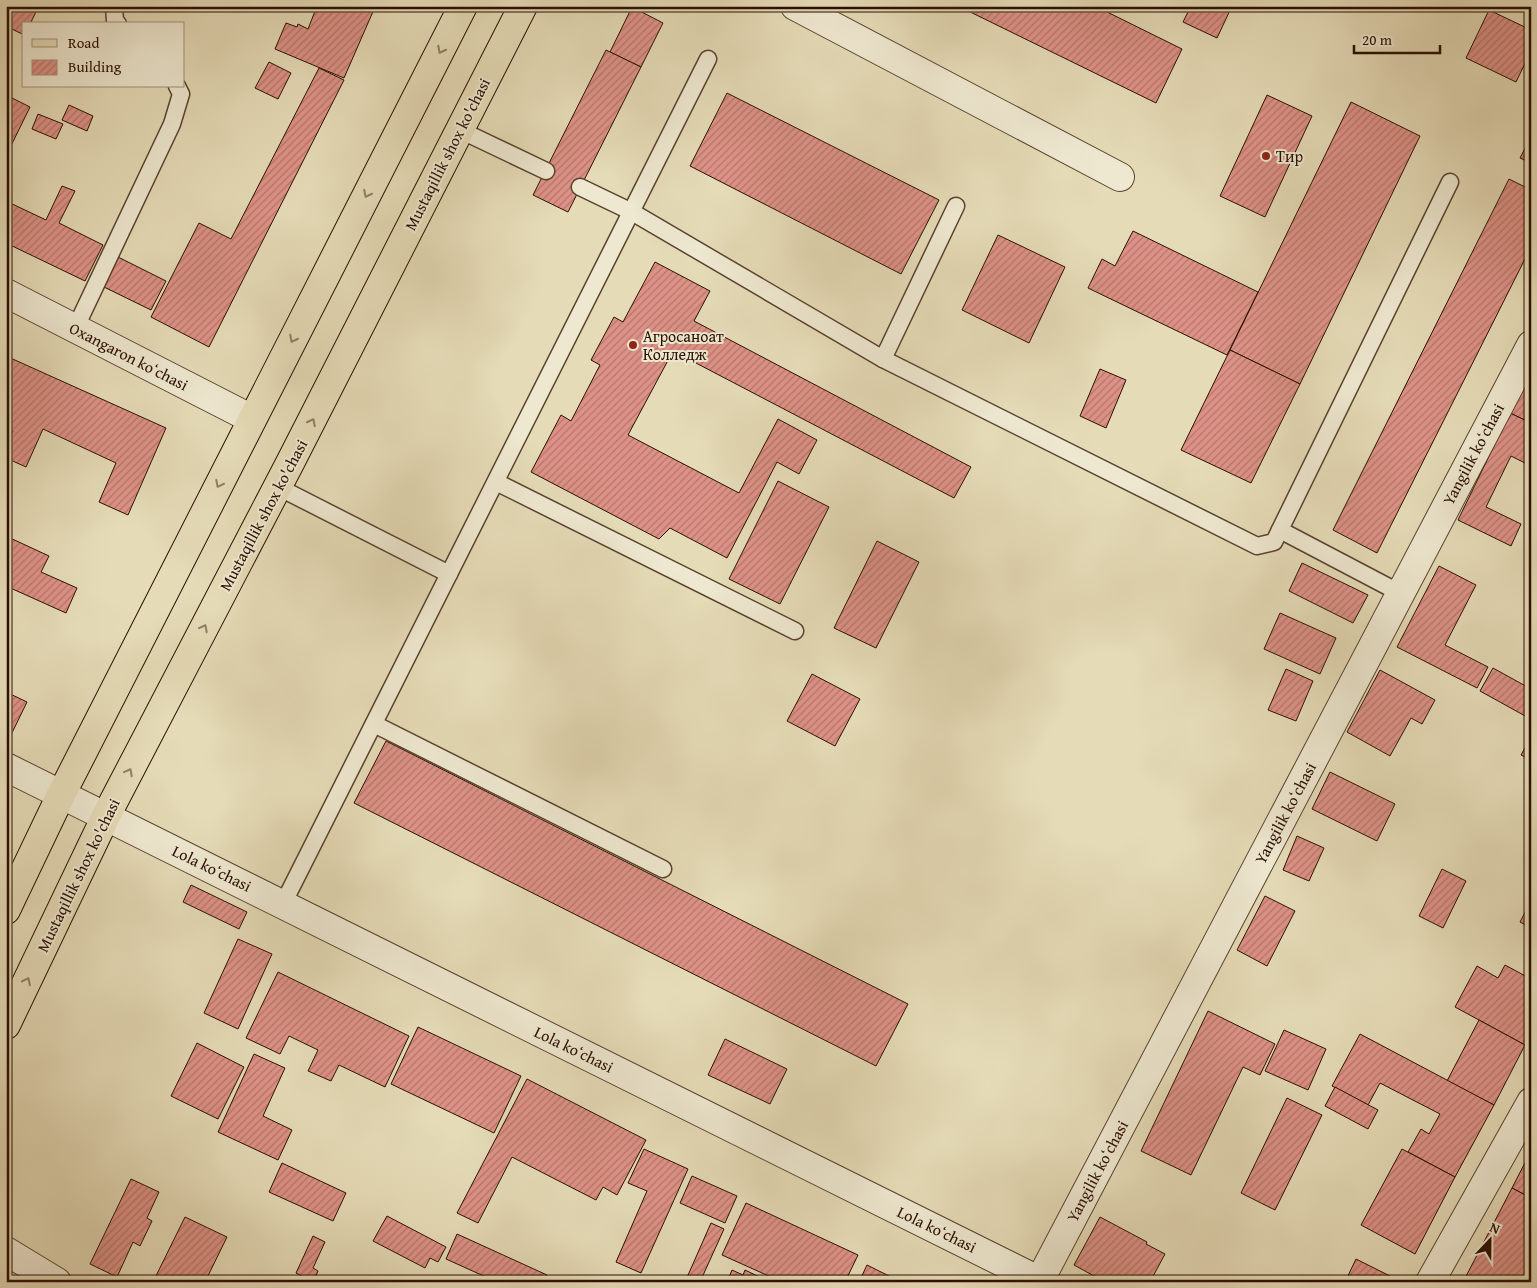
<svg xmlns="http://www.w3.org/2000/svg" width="1537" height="1288" font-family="'Gentium Book Plus',serif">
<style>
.building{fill:url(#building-hatch);stroke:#2a0f00}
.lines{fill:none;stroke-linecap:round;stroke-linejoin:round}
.lane-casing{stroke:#59422e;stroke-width:19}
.street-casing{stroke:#59422e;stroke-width:30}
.primary-casing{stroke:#2a0f00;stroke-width:30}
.lane{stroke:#eee8d0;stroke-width:16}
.street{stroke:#eee8d0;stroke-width:28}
.primary{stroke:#e5dbb7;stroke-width:28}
.oneway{stroke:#917f65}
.poi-dot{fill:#8f2418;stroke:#eee8d0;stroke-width:2}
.labels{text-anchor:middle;stroke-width:4;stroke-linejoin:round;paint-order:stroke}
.street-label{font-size:16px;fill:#2a0f00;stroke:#eee8d0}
.poi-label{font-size:16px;fill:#2a0f00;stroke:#eee8d0;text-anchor:start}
</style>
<defs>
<pattern id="building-hatch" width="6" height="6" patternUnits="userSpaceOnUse" patternTransform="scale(1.25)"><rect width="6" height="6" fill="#de9287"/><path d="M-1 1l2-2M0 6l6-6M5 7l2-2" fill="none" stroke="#b4766c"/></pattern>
</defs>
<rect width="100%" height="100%" fill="#e5dbb7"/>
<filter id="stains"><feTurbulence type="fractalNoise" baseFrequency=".004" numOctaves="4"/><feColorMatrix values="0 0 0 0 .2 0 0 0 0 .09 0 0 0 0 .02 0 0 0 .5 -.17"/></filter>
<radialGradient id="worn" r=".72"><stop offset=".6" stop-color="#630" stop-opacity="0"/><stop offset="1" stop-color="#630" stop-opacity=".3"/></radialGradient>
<g class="building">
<polygon points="6,6 39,6 30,24 24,24 24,35 6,26"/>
<polygon points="317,6 375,7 344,78 275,49 286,23 297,27 298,24 308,29"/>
<polygon points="958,6 1095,6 1182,49 1156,103"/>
<polygon points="1191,6 1232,6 1217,38 1183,22"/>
<polygon points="632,7 663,23 641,67 610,52"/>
<polygon points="1489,10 1531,30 1531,51 1516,82 1466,58"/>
<polygon points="606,50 641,67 568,212 533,195"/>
<polygon points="269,62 291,73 278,99 255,88"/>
<polygon points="319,68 344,80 209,347 151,317 199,223 231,239"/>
<polygon points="727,93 939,200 901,274 690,166"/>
<polygon points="6,95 30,107 6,156"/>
<polygon points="1267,95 1312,116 1265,217 1220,196"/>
<polygon points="1351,102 1420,136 1300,384 1230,350"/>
<polygon points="69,105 93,116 87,131 62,120"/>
<polygon points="38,114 63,124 56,139 32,129"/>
<polygon points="1531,137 1531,163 1520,158"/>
<polygon points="1509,179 1531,190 1531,247 1377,553 1333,530"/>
<polygon points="62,186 75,191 59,223 103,245 85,281 6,243 6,201 46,220"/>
<polygon points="1133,231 1258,292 1227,355 1088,288 1102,259 1115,266"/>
<polygon points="998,235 1065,267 1029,343 962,310"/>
<polygon points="118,257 166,281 151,310 104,287"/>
<polygon points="655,262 710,291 694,321 971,467 954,498 673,351 628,435 739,493 778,419 817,440 799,474 777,462 727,558 670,528 659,539 531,472 561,415 571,421 600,365 591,360 614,317 623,322"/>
<polygon points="1230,350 1300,384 1251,483 1181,450"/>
<polygon points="6,356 166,428 128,515 99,502 116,463 43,429 26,467 6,458 6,446 13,431 6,428"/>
<polygon points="1100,369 1126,380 1106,428 1080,416"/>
<polygon points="1531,370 1531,423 1510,413"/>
<polygon points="1510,413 1531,423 1531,466 1511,456 1486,507 1521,524 1511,546 1458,520"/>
<polygon points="778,481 829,507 780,604 729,579"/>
<polygon points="8,537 49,556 41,572 77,588 66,613 6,586 6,541"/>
<polygon points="877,541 919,562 876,648 834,628"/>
<polygon points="1302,563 1368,595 1353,623 1289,591"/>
<polygon points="1439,566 1476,585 1445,645 1488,667 1477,688 1397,647"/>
<polygon points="1280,613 1336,638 1320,674 1264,649"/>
<polygon points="1493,668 1531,689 1531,710 1527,717 1480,691"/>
<polygon points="1286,669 1313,681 1296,721 1268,710"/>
<polygon points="1380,670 1435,700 1422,724 1411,718 1390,756 1347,732"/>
<polygon points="812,674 860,699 835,746 787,721"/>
<polygon points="6,692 27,702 9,739 6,737"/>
<polygon points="1531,737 1531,760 1521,755"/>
<polygon points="386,741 908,1004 876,1066 354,803"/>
<polygon points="1330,772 1395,804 1377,841 1312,809"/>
<polygon points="1297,836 1324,848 1309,881 1283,870"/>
<polygon points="1442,869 1466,881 1443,928 1419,916"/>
<polygon points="191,885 247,912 239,929 183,902"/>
<polygon points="1265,896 1295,911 1267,966 1237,950"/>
<polygon points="1531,901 1531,928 1520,922"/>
<polygon points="238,939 272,954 238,1029 204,1013"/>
<polygon points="1505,965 1531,979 1531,1035 1525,1045 1455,1007 1477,966 1498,978"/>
<polygon points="278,972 409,1036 385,1087 339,1065 331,1081 308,1071 318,1050 289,1036 280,1054 246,1038"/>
<polygon points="1208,1011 1275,1044 1260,1075 1243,1067 1191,1175 1141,1151"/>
<polygon points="1479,1020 1525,1045 1494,1105 1447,1081"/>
<polygon points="418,1027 521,1076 494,1133 391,1084"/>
<polygon points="1284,1030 1326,1049 1308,1090 1265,1071"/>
<polygon points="1360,1034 1494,1105 1455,1177 1408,1152 1421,1129 1429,1134 1440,1114 1380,1083 1368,1105 1332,1086"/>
<polygon points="725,1039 787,1069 770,1104 708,1075"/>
<polygon points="197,1043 244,1067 218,1119 171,1096"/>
<polygon points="254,1054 285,1068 263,1116 292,1130 278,1160 218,1132"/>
<polygon points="527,1079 646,1140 617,1195 603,1187 596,1200 512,1157 478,1223 457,1213"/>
<polygon points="1335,1087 1378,1110 1368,1129 1325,1106"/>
<polygon points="1287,1098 1322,1115 1275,1210 1241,1193"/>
<polygon points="644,1149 688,1169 641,1273 616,1262 647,1191 628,1183"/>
<polygon points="1402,1149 1455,1177 1415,1254 1361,1225"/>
<polygon points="1531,1151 1531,1198 1512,1188"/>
<polygon points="282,1163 346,1193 333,1221 269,1192"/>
<polygon points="692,1176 737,1196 725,1223 680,1203"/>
<polygon points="131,1179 159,1192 147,1218 152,1221 140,1246 133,1242 117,1277 90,1264"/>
<polygon points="1512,1188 1531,1198 1531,1279 1529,1282 1463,1282"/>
<polygon points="746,1203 858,1255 845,1282 782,1282 722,1255"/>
<polygon points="387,1216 446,1247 438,1262 430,1258 425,1268 373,1241"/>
<polygon points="185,1217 227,1237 205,1282 153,1282"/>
<polygon points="1100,1217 1147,1242 1146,1244 1165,1254 1150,1282 1105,1282 1074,1265"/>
<polygon points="711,1223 724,1229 700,1282 685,1282"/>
<polygon points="457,1234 547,1275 544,1282 497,1282 446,1259"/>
<polygon points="313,1236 325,1242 313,1268 318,1271 313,1282 296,1273"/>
<polygon points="1356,1259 1402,1282 1345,1282"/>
<polygon points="867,1265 901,1282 859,1282"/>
<polygon points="732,1270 743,1275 745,1270 770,1282 727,1282"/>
</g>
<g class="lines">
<defs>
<g id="lane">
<polyline points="114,6 115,21 118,24"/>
<polyline points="460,130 546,171"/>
<polyline points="580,187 632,212 883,359 1257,546 1274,542 1450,182"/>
<polyline points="75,329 172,124 181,94 177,86"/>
<polyline points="883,359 956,206"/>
<polyline points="496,482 795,631"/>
<polyline points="278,487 449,574"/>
<polyline points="1280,530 1400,593"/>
<polyline points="374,724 663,869"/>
<polyline points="283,904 708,59"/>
</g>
<g id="street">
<polyline points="795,6 1120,177"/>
<polyline points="6,293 252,419"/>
<polyline points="6,767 1042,1282"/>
<polyline points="6,1251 57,1282"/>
<polyline points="1040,1280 1531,345"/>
<polyline points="1430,1282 1531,1102"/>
</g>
<g id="primary">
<polyline points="6,910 61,795 463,6"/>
<polyline points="6,1025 106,816 291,461 523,6"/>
</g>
</defs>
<use href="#lane" class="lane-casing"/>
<use href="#street" class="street-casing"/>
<use href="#primary" class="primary-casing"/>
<use href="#lane" class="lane"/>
<use href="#street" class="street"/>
<use href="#primary" class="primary"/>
</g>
<defs><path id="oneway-chevron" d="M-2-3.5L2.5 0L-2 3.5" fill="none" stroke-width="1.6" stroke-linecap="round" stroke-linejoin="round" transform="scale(1.25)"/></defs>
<g class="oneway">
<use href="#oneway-chevron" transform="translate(441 50) rotate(117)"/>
<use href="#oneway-chevron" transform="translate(367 194) rotate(117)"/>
<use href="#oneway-chevron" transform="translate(293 339) rotate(117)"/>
<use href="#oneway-chevron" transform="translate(312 422) rotate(-63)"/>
<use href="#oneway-chevron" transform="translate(219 484) rotate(117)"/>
<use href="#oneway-chevron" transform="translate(204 628) rotate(-62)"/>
<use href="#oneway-chevron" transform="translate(129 772) rotate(-62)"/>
<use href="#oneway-chevron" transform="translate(27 981) rotate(-65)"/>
</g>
<g class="poi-dot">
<circle cx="1266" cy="156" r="5"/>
<circle cx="633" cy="345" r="5"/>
</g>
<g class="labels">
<g class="street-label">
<text transform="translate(447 154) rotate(-63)" y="6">Mustaqillik shox ko'chasi</text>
<text transform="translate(129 356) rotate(27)" y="6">Oxangaron koʻchasi</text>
<text transform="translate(1473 454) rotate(-62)" y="6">Yangilik koʻchasi</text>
<text transform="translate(263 515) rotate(-62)" y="6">Mustaqillik shox ko'chasi</text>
<text transform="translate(1285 813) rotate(-62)" y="6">Yangilik koʻchasi</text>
<text transform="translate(212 868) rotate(26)" y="6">Lola koʻchasi</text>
<text transform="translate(78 875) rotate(-64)" y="6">Mustaqillik shox ko'chasi</text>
<text transform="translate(574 1049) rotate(26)" y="6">Lola koʻchasi</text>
<text transform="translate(1097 1171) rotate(-62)" y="6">Yangilik koʻchasi</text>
<text transform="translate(937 1229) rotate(26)" y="6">Lola koʻchasi</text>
</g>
<g class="poi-label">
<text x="1276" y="162">Тир</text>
<text x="643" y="342">Агросаноат<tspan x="643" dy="18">Колледж</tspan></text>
</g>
</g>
<rect width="1537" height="1288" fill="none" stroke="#e5dbb7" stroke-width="25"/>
<rect x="8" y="8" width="1522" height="1273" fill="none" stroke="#2a0f00" stroke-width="2.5"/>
<rect x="12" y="12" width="1512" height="1263" fill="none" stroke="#2a0f00"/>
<rect x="22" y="22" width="162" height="65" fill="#eee8d0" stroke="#a0917d"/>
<rect x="32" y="39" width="25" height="8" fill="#e5dbb7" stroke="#a0917d"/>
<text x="68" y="48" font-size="15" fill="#2a0f00">Road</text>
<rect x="32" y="60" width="25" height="15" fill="url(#building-hatch)" stroke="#a0917d"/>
<text x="68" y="72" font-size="15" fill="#2a0f00">Building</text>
<g transform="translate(1490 1240) rotate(22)" stroke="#eee8d0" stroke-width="4" paint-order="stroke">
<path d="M0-4L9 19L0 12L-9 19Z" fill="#2a0f00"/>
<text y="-8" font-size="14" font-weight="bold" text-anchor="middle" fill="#2a0f00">N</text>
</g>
<path d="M1354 45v8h86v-8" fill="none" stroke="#2a0f00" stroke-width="2.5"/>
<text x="1362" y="45" font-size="15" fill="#2a0f00" stroke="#eee8d0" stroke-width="4" paint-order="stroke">20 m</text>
<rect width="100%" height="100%" filter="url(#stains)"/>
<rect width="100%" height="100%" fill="url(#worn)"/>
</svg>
